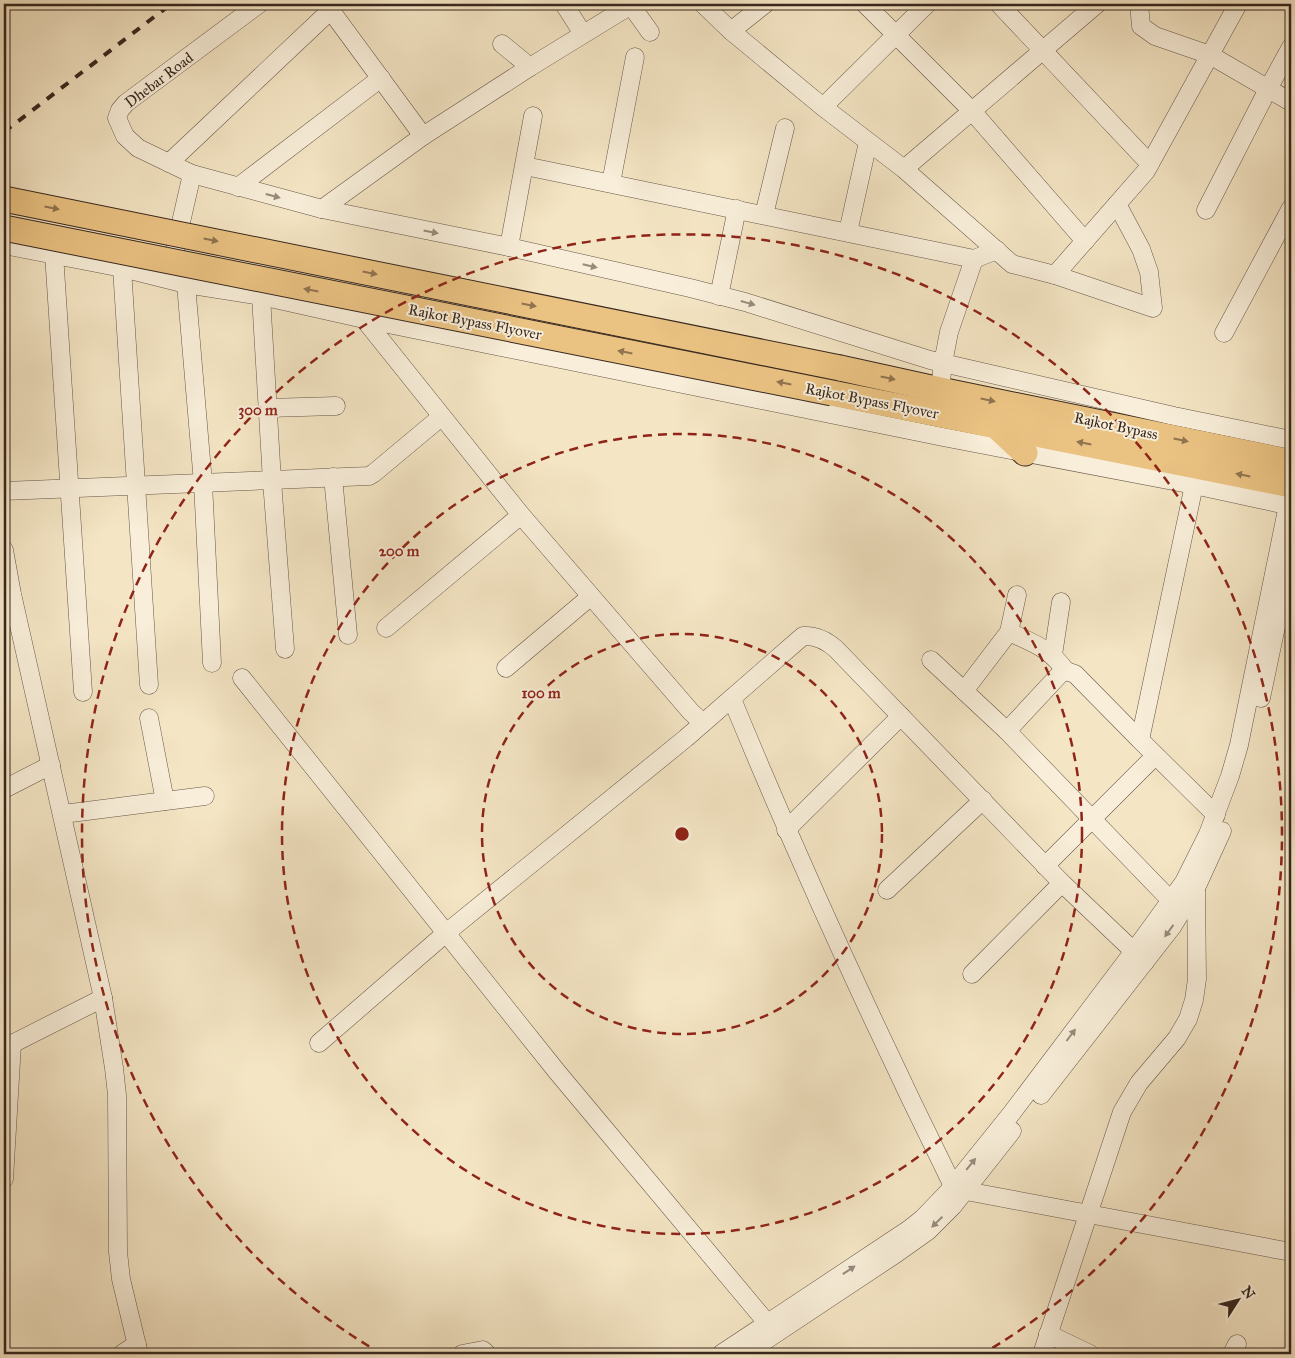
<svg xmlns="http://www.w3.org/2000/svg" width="1295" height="1358" font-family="'IM FELL Great Primer',serif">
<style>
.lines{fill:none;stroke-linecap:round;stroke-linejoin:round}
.minor-casing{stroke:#665648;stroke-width:19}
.highway-casing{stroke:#37271e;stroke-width:27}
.minor{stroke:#f8eed9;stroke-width:18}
.highway{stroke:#eac282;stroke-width:25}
.rail{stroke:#37271e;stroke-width:4;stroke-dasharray:9 9;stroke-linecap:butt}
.highway-bridge-casing{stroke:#37271e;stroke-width:27;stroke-linecap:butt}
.highway-bridge{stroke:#eac282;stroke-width:25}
.oneway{fill:#988a7c}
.oneway2{fill:#907450}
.ring{fill:none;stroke:#8f2418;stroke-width:2.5;stroke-dasharray:9 6}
.labels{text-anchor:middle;stroke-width:4;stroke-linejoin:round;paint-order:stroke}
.street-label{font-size:15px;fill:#37271e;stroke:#f8eed9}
.centre{fill:#8f2418;stroke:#f8eed9;stroke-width:2.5}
.ring-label{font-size:15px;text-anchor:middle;font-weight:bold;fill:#8f2418;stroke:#f8eed9;stroke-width:4;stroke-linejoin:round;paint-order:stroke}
</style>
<rect width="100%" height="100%" fill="#f4e5c4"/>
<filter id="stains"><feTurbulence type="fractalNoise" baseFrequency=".004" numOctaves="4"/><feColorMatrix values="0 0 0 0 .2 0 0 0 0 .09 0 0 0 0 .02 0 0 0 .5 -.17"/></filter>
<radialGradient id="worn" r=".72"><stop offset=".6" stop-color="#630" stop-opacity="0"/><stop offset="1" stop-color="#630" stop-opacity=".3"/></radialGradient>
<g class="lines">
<defs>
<g id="minor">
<polyline points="259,4 126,103 120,110 117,118 125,136 138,148 192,174 322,209 509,247 690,288 745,302 930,360 1174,416 1291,440"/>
<polyline points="326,4 423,136"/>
<polyline points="564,4 583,34"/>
<polyline points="630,4 650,32"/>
<polyline points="703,4 731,31 823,107 904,169 1012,264 1055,275 1153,308 1149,272 1141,249 1117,204"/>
<polyline points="865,4 972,111 1085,241"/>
<polyline points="999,4 1150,164"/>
<polyline points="1139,4 1141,26 1155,36 1210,55 1291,102"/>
<polyline points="731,31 765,4"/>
<polyline points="502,44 530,67"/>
<polyline points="823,107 927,4"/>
<polyline points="169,163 331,10"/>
<polyline points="525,166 974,259 997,250"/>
<polyline points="904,169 1097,4"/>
<polyline points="611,183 635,57"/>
<polyline points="238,187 381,78"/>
<polyline points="322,209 423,136 530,67 631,5"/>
<polyline points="1206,210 1268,89 1291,47"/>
<polyline points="764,215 785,128"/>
<polyline points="848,232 868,142"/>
<polyline points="4,245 122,268 186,284 261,296 364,319 943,437 1194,485 1291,506"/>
<polyline points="509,247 533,116"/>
<polyline points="54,254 83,692"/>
<polyline points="122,268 149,685"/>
<polyline points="172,271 176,244 192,174"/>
<polyline points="1055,275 1146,171 1238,4"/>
<polyline points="186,284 203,483 212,663"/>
<polyline points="261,296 272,481 285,649"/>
<polyline points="719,296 737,209"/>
<polyline points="364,319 521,515 691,712 703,723"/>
<polyline points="1224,333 1291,208"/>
<polyline points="940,390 943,363 949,332 974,259"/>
<polyline points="268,408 336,406"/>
<polyline points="333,477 348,635"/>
<polyline points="1194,485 1140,740 1216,815"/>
<polyline points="4,491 369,476 374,473 441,417"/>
<polyline points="4,550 12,594 103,998 114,1068 117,1095 118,1252 121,1279 139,1354"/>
<polyline points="386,628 521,515"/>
<path d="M 1009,632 C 1035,644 1049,648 1066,671"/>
<polyline points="1053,655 1061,602"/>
<polyline points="931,660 1007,731 1178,908"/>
<polyline points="506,668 590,597"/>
<polyline points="242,678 558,1073 768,1324"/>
<polyline points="964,691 1009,632 1017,595"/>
<polyline points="1261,698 1291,555"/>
<path d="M 732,699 C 800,864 874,1026 953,1186"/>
<polyline points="149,718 165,801"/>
<polyline points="1007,731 1060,674 1066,671 1075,674 1140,740"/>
<polyline points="4,789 51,765"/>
<polyline points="63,814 205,796"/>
<polyline points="786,830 901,716"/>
<polyline points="1045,866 1155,756"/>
<polyline points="887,890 983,800"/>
<polyline points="972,974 1062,883"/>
<path d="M 319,1043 L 446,933 L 686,738 L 803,636 C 816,635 826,640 836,649 L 1062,883 L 1145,962"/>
<polyline points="4,1048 103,998"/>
<polyline points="1041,1095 1172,927 1196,888 1222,831"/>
<polyline points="4,1179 12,1044"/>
<polyline points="966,1191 1291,1252"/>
<polyline points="1048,1334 1090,1354"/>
<polyline points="122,1354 137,1344"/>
<polyline points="462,1354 483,1350 487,1354"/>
<polyline points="721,1354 908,1230 922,1219 949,1191 1011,1114 1134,951 1184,882 1208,834 1230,776 1239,745 1288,505"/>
<polyline points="745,1354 897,1253 928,1231 953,1206 1012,1131"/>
<polyline points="1042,1354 1122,1112 1139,1083 1177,1038 1188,1019 1194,1000 1197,979 1196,888"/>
<polyline points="1232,1354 1237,1344"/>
</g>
<g id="highway">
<polyline points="840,368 940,390 1291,462"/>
<polyline points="832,393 1291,485"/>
<polyline points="996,426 1025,453"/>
</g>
</defs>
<use href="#minor" class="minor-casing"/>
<use href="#highway" class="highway-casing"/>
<use href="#minor" class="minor"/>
<use href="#highway" class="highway"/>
<polyline class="rail" points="4,132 171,4"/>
<defs>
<g id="highway-bridge">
<polyline points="4,199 840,368"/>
<polyline points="4,228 832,393"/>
</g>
</defs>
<use href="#highway-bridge" class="highway-bridge-casing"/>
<use href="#highway-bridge" class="highway-bridge"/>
</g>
<defs><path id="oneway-solid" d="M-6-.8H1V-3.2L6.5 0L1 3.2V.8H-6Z" transform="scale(1.25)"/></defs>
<g class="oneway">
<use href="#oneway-solid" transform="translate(273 196) rotate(15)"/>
<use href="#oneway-solid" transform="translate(431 232) rotate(11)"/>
<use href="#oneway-solid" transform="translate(590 266) rotate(13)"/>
<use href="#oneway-solid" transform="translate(748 303) rotate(16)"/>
<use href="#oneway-solid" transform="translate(1169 931) rotate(126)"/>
<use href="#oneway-solid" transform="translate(1071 1035) rotate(-53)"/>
<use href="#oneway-solid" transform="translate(971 1164) rotate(-51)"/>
<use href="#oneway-solid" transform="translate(937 1222) rotate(136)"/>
<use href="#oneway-solid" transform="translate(849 1270) rotate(-34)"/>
</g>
<g class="oneway2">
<use href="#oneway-solid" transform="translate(52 208) rotate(11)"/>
<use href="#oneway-solid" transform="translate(211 240) rotate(11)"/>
<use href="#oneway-solid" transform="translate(370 273) rotate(11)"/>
<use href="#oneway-solid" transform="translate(311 290) rotate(-169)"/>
<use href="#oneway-solid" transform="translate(529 305) rotate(11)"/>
<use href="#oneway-solid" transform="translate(625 352) rotate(-169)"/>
<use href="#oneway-solid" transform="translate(888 378) rotate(12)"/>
<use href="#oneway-solid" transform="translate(784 383) rotate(-169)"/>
<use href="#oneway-solid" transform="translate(988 400) rotate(12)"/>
<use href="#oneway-solid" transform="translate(1181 440) rotate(12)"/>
<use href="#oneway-solid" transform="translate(1084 443) rotate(-169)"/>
<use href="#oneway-solid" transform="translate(1243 475) rotate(-169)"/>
</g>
<g class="ring">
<circle cx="682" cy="834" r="200"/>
<circle cx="682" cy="834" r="400"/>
<path d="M382 1354A600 600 0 1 1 982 1354"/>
</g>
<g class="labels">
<g class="street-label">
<text transform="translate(159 80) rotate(-37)" y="5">Dhebar Road</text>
<text transform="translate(475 322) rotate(11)" y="5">Rajkot Bypass Flyover</text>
<text transform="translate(872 401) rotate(11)" y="5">Rajkot Bypass Flyover</text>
<text transform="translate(1116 426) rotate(12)" y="5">Rajkot Bypass</text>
</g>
</g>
<circle cx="682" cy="834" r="8" class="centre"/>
<g class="ring-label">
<text x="258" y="415">300 m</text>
<text x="399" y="556">200 m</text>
<text x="541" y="698">100 m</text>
</g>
<rect width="1295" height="1358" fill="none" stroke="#f4e5c4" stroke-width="20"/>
<rect x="5" y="5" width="1285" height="1348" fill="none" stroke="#37271e" stroke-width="2.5"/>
<rect x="10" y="10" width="1275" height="1338" fill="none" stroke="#37271e"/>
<g transform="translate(1238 1300) rotate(54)" stroke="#f8eed9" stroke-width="4" paint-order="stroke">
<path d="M0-4L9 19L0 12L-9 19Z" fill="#37271e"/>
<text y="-8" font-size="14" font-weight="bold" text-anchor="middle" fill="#37271e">N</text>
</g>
<rect width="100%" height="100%" filter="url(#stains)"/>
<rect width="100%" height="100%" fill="url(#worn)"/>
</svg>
